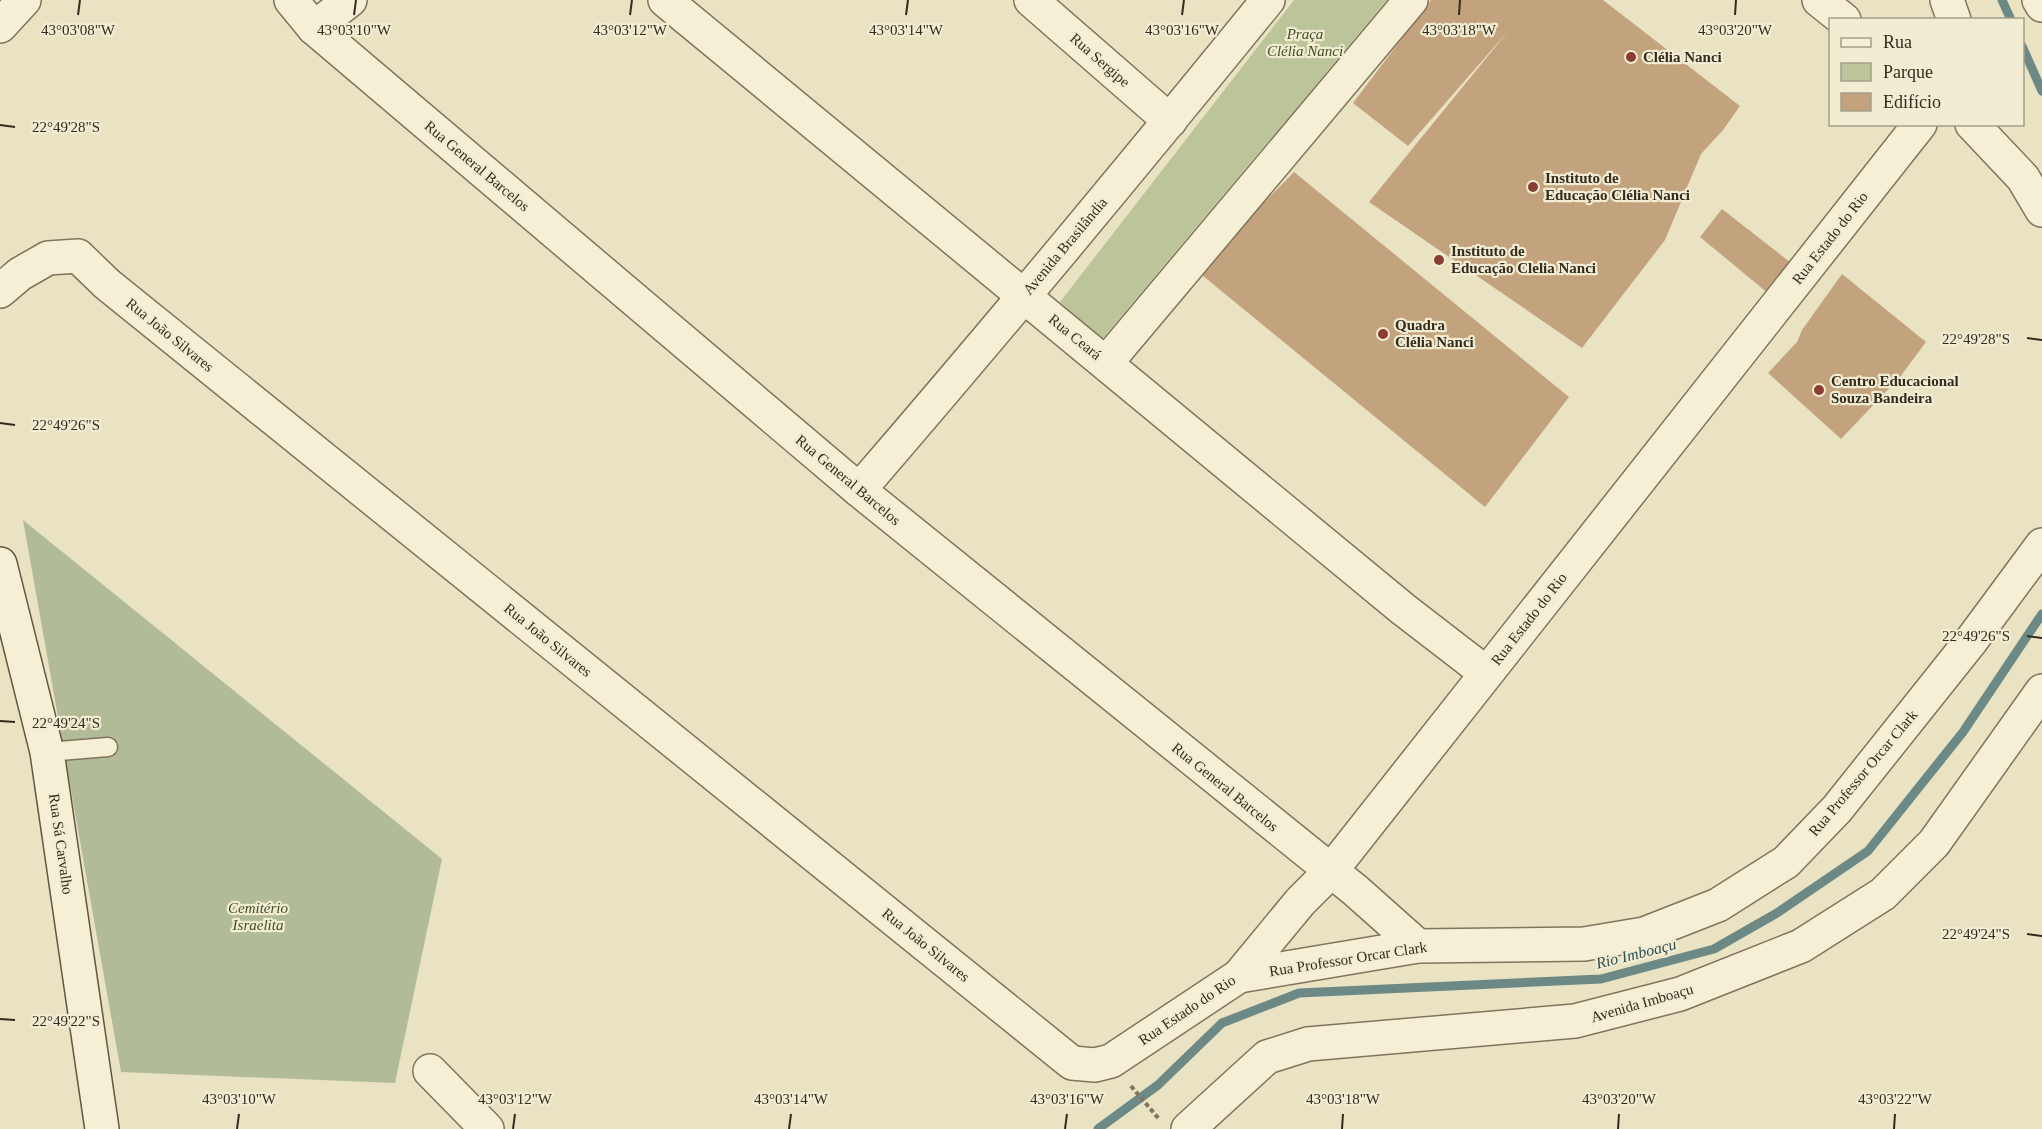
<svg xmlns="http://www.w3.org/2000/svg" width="2042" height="1129" font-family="'Times New Roman',serif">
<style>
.green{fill:#bbc599}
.cemetery{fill:#b2bb97}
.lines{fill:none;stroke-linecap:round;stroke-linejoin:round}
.stream{stroke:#6d8986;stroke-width:9}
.building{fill:#c3a37d}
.lane-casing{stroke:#81745c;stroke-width:21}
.street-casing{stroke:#81745c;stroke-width:36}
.secondary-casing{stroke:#63553f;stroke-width:36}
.path{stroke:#81745c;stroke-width:4;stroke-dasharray:4.5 3;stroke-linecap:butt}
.lane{stroke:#f5efd6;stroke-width:18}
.street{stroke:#f5efd6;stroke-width:33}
.secondary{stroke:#f5efd6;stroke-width:33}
.ticks{fill:none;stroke:#332b1e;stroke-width:2}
.poi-dot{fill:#893d33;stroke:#f1ecd2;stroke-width:2}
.labels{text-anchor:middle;stroke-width:4.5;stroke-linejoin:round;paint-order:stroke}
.park-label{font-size:15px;font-style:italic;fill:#3f4d27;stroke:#f1ecd2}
.poi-label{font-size:15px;font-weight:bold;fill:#332b1e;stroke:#f1ecd2;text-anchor:start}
.street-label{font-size:15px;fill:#332b1e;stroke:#f1ecd2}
.water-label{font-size:16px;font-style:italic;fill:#2f4f51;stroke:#f1ecd2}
.ticks-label{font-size:15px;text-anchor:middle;fill:#332b1e;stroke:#f1ecd2;stroke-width:4.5;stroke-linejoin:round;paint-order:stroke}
</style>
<rect width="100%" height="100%" fill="#e9e2c3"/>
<polygon class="green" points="1294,0 1387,0 1102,339 1060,302"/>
<polygon class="cemetery" points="23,520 442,859 395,1083 121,1072"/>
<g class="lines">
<g class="stream">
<polyline points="2002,0 2011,20"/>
<polyline points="2022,46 2042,91"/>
<polyline points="1098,1129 1158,1085 1222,1023 1299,993 1601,979 1714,949 1777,913 1868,851 1963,732 2042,614"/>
</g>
</g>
<g class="building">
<polygon points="1431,0 1603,0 1740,106 1723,130 1701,154 1665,240 1582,348 1369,202 1509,30 1408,146 1353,103"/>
<polygon points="1294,172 1569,397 1485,507 1197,271"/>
<polygon points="1722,209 1795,266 1775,299 1700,237"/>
<polygon points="1842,274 1926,342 1900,377 1841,439 1768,373 1797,342 1802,330"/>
</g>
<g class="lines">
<defs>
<polyline id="lane" points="47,752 108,747"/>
<g id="street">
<polyline points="291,0 314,28 859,490 1355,890 1418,946"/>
<polyline points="665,0 1403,609 1486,673"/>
<polyline points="1031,0 1170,121"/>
<polyline points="1819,0 1844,20"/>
<polyline points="1947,0 1954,20"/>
<polyline points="2039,0 2042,5"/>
<polyline points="0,26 24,0"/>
<polyline points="314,28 350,0"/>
<polyline points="1972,124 2023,178 2042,210"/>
<polyline points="0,291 20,274 48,258 78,256 107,284 1072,1063 1095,1065 1111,1061 1239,976 1300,902 1330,872 1920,124"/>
<polyline points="1106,363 1411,0"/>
<path d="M 859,490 C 998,329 1134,165 1268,0"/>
<polyline points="1239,976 1418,946 1584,944 1644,934 1718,905 1786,862 1837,809 1971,641 2042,545"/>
<polyline points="430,1071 487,1129"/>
<polyline points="1188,1129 1267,1057 1308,1044 1575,1021 1680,994 1801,946 1883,894 1934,843 2042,691"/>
</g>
<polyline id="secondary" points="0,564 47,752 102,1129"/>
</defs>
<use href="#lane" class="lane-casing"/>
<use href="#street" class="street-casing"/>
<use href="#secondary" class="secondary-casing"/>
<polyline class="path" points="1131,1086 1159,1119"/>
<use href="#lane" class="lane"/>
<use href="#street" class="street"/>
<use href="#secondary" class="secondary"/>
</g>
<path class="ticks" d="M 78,15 L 80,0M 354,15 L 356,0M 630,15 L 632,0M 906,15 L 908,0M 1182,15 L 1184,0M 1459,15 L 1460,0M 1735,15 L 1736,0M 0,125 L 15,127M 2027,338 L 2042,340M 0,423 L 15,425M 2027,636 L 2042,638M 0,721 L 15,722M 2027,934 L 2042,936M 0,1019 L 15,1020M 237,1129 L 239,1114M 513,1129 L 515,1114M 789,1129 L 791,1114M 1065,1129 L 1067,1114M 1342,1129 L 1343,1114M 1618,1129 L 1619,1114M 1894,1129 L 1895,1114"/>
<g class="poi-dot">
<circle cx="1631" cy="57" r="6"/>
<circle cx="1533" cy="187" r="6"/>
<circle cx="1439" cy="260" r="6"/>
<circle cx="1383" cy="334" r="6"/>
<circle cx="1819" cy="390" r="6"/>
</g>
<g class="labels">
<g class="park-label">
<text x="1305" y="39">Praça<tspan x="1305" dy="17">Clélia Nanci</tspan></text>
<text x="258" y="913">Cemitério<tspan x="258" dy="17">Israelita</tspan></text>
</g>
<g class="poi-label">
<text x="1643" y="62">Clélia Nanci</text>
<text x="1545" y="183">Instituto de<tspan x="1545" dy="17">Educação Clélia Nanci</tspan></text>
<text x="1451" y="256">Instituto de<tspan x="1451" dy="17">Educação Clelia Nanci</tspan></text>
<text x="1395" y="330">Quadra<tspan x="1395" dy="17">Clélia Nanci</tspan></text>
<text x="1831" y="386">Centro Educacional<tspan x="1831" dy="17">Souza Bandeira</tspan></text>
</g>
<g class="street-label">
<text transform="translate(1100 60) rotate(41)" y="5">Rua Sergipe</text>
<text transform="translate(477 166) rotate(40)" y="5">Rua General Barcelos</text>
<text transform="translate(1830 238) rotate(-52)" y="5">Rua Estado do Rio</text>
<text transform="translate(1065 246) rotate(-50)" y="5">Avenida Brasilândia</text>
<text transform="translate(170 335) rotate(39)" y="5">Rua João Silvares</text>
<text transform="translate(1075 337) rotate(39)" y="5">Rua Ceará</text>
<text transform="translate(848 480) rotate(40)" y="5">Rua General Barcelos</text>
<text transform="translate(1529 619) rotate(-52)" y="5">Rua Estado do Rio</text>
<text transform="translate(548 640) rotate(39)" y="5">Rua João Silvares</text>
<text transform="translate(1863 773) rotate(-50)" y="5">Rua Professor Orcar Clark</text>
<text transform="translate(1225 787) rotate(39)" y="5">Rua General Barcelos</text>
<text transform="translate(61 844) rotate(82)" y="5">Rua Sá Carvalho</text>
<text transform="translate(926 945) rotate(39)" y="5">Rua João Silvares</text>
<text transform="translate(1348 959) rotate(-9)" y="5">Rua Professor Orcar Clark</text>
<text transform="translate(1642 1003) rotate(-16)" y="5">Avenida Imboaçu</text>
<text transform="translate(1187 1010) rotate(-34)" y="5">Rua Estado do Rio</text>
</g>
<g class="water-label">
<text transform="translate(1636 953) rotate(-14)" y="6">Rio Imboaçu</text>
</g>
</g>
<g class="ticks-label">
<text x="78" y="35">43°03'08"W</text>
<text x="354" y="35">43°03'10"W</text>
<text x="630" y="35">43°03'12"W</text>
<text x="906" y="35">43°03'14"W</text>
<text x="1182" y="35">43°03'16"W</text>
<text x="1459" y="35">43°03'18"W</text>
<text x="1735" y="35">43°03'20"W</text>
<text x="66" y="132">22°49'28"S</text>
<text x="1976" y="344">22°49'28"S</text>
<text x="66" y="430">22°49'26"S</text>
<text x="1976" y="641">22°49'26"S</text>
<text x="66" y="728">22°49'24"S</text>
<text x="1976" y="939">22°49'24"S</text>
<text x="66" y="1026">22°49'22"S</text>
<text x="239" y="1104">43°03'10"W</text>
<text x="515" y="1104">43°03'12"W</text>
<text x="791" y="1104">43°03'14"W</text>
<text x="1067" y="1104">43°03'16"W</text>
<text x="1343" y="1104">43°03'18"W</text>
<text x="1619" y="1104">43°03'20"W</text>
<text x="1895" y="1104">43°03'22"W</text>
</g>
<rect x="1829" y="18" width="195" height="108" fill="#f1ecd2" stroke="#a59f8a" stroke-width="1.5"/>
<rect x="1841" y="38" width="30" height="9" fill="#f5efd6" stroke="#a59f8a" stroke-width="1.5"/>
<text x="1883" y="48" font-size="18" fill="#332b1e">Rua</text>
<rect x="1841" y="63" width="30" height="18" fill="#bbc599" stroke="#a59f8a" stroke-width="1.5"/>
<text x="1883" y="78" font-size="18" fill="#332b1e">Parque</text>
<rect x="1841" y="93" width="30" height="18" fill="#c3a37d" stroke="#a59f8a" stroke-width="1.5"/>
<text x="1883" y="108" font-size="18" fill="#332b1e">Edifício</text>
</svg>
